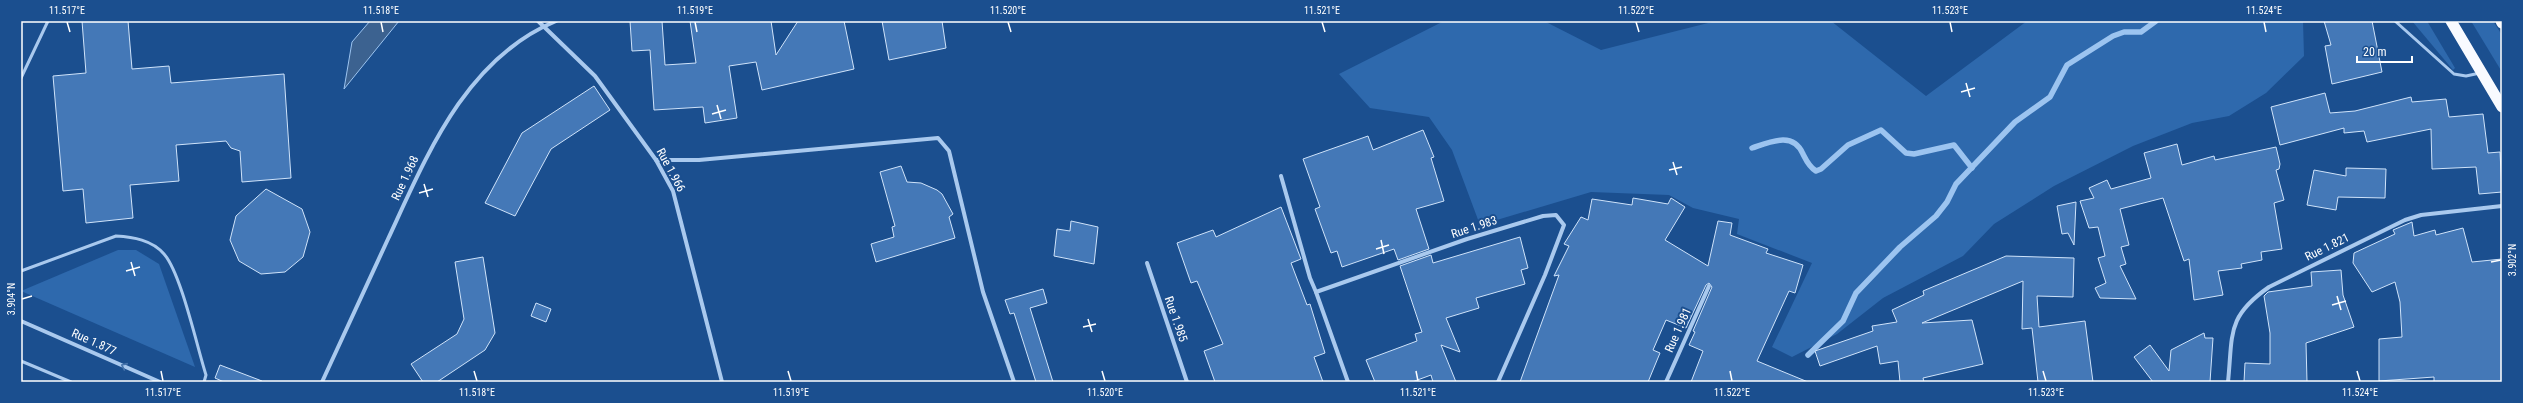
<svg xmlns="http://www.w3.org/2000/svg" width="2523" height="403" font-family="'Roboto Condensed',sans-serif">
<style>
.green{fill:#2e69ad}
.water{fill:#3c6290;stroke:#9cc4f0}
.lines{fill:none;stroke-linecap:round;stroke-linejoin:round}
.stream{stroke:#9cc4f0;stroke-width:5.5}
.building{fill:#4478b7;stroke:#cfe3fa}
.service{stroke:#a9c9ee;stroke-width:3}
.minor{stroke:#a9c9ee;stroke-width:4}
.trunk{stroke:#f8faff;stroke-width:11}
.oneway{stroke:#4674ac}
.ticks{fill:none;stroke:#fff;stroke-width:1.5}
.labels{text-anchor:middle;stroke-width:4;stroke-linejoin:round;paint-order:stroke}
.street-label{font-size:12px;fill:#fff;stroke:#1b4f8f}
.neatline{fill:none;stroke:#fff;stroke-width:1.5}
.ticks-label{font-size:10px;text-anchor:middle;fill:#fff}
</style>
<rect width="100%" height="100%" fill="#1b4f8f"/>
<g class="green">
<polygon points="1444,21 1544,21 1601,50 1716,21 1831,21 1926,96 2027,21 2303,21 2304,56 2266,93 2229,116 2192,123 2133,146 2054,186 1994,224 1963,256 1883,298 1837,334 1792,357 1772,347 1812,263 1737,234 1739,219 1693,208 1669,195 1591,192 1480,225 1452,150 1429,117 1370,108 1339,74"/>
<polygon points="2412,21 2427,21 2455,68 2453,70"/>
<polygon points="2471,21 2493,21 2502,35 2502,72"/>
<polygon points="118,250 136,250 159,264 195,367 21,291"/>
</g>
<polygon class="water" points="370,21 399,21 344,89 352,42"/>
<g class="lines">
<g class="stream">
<path d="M 1752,148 C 1770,142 1793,131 1803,154 C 1806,160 1809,167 1816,171 L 1821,169 L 1848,145 L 1881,130 L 1906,153 L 1914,154 L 1954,145 L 1972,168"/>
<polyline points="1808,355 1843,321 1856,293 1900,247 1936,216 1947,202 1956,184 2015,122 2050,97 2067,65 2113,36 2124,32 2141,32 2156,21"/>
</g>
</g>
<g class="building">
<polygon points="82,21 128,21 132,69 169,66 171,83 284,74 291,178 242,182 240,151 231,148 226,141 176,145 179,181 130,185 133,218 86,223 83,189 63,191 53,76 86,73"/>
<polygon points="630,21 662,21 665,65 696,63 690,21 771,21 776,55 798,21 844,21 854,69 762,90 756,62 729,66 737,118 705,123 703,107 654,110 650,50 632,51"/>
<polygon points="882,21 942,21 946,48 889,60"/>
<polygon points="2324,21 2372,21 2382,72 2332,84 2325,46 2331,45"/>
<polygon points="594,86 610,110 551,149 515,216 485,203 522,133"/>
<polygon points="2325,93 2330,113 2355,111 2411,97 2412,102 2446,99 2449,117 2483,114 2488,153 2500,152 2502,192 2479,194 2476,167 2432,169 2431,129 2367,142 2364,131 2344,133 2344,128 2280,145 2271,107"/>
<polygon points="1423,130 1434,157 1431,158 1444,201 1416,209 1429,249 1398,260 1394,249 1342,267 1337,251 1331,253 1315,209 1320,207 1303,159 1368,136 1373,150"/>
<polygon points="2177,144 2182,165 2214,156 2215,160 2276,147 2280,164 2279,169 2276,170 2284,200 2274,203 2282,249 2261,252 2262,260 2241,264 2242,268 2218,271 2223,295 2194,300 2189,259 2184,261 2163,198 2120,209 2129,245 2121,247 2126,264 2120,266 2136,299 2100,298 2095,288 2106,283 2098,258 2105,256 2098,227 2089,228 2080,201 2094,198 2089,188 2107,180 2111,189 2151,178 2144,153"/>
<polygon points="901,166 907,182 921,183 937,190 942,194 953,214 949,217 955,238 876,262 871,244 894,237 892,227 895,226 880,172"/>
<polygon points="2346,168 2386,169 2385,198 2338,197 2336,210 2307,205 2314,170 2346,176"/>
<polygon points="266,189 302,209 310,232 303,257 285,272 261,274 239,261 230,240 236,216"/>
<polygon points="1633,198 1668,204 1671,198 1685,207 1665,240 1708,266 1718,221 1732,223 1730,235 1768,249 1766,253 1803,265 1795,293 1789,291 1757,361 1808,382 1691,382 1703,351 1689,345 1695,332 1693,331 1712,287 1709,283 1706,285 1686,328 1666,320 1653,350 1660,353 1648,382 1520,382 1559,275 1554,276 1569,246 1564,244 1581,217 1588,220 1592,199 1632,205"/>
<polygon points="2076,202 2074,245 2068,233 2062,234 2057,206"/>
<polygon points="1281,207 1301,259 1291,263 1307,305 1310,304 1325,353 1314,357 1323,382 1215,382 1204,351 1223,344 1197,281 1191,283 1177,243 1213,230 1216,237"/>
<polygon points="1071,221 1098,227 1094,264 1054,256 1057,229 1070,231"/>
<polygon points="2412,222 2414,236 2435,230 2436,235 2463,228 2472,262 2502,259 2502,382 2434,382 2434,377 2379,381 2379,339 2402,337 2400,302 2395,282 2372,292 2353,263 2354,253 2395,234 2393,230"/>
<polygon points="1520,237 1528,268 1521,270 1525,284 1476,298 1479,308 1446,318 1460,352 1441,345 1456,382 1433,382 1431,375 1412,382 1375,382 1366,360 1417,341 1415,334 1422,332 1400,266 1431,255 1433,263"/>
<polygon points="2006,256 2074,258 2073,297 2037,296 2039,327 2085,321 2093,382 2038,382 2032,328 2022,329 2023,281 1922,323 1972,320 1983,364 1923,378 1924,382 1900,382 1898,361 1880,364 1877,346 1820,366 1815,351 1873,331 1872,326 1897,322 1892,310 1924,295 1923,291"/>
<polygon points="483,257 495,333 485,350 437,382 423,382 411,364 457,334 464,319 455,262"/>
<polygon points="2341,270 2343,295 2354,327 2306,343 2307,382 2244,382 2245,363 2270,364 2270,333 2264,296 2268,292 2312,286 2311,272"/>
<polygon points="1043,289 1047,303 1030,308 1053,382 1036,382 1014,313 1010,314 1005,300"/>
<polygon points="536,303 551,309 546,322 531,316"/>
<polygon points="2204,333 2205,338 2213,338 2210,382 2153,382 2134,357 2150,345 2169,371 2171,350"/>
<polygon points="220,365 262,381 261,382 224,382 215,378"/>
</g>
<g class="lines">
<g class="service">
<polyline points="2395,21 2454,74 2466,76 2480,73"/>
<polyline points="21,78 48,21"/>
<path d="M 21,271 L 116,236 C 133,237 152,240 164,254 C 181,273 197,347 206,375 L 204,382"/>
<polyline points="21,361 71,382"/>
</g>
<g class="minor">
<polyline points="538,21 595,76 656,160 673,191 722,382"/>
<polyline points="656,160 699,160 938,138 949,151 983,292 1014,382"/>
<polyline points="1281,176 1310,278 1316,292"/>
<polyline points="1147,263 1187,382"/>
<polyline points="21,321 160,382"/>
<path d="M 322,382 C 344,334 366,286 388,239 C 427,155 465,59 556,21"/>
<polyline points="1348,382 1316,292 1467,239 1543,216 1556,215 1564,225 1545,275 1498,382"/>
<polyline points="1666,382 1709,286"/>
<path d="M 2228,382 C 2233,334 2226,317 2269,287 L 2405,220 L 2421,215 L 2502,206"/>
</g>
<g class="trunk">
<polyline points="2451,21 2502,107"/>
<polyline points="2501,21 2502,23"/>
</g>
</g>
<defs><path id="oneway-chevron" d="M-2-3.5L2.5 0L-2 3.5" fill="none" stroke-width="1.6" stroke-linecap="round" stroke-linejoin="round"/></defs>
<use class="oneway" href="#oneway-chevron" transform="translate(124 366) rotate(-156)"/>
<path class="ticks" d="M 67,22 L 70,32M 381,22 L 383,32M 695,22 L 697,32M 1008,22 L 1011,32M 1322,22 L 1325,32M 1636,22 L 1639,32M 1950,22 L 1952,32M 2264,22 L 2266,32M 1966,83 L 1970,97M 1961,92 L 1975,88M 717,105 L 721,119M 712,114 L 726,110M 1673,162 L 1677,175M 1669,170 L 1682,167M 424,184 L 428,197M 419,193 L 433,189M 1381,240 L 1384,254M 1376,249 L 1389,245M 131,262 L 135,276M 2491,262 L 2501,260M 126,271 L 140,267M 2337,296 L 2341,310M 22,299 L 32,296M 2332,305 L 2346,301M 1088,319 L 1092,332M 1083,327 L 1096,324M 161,371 L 163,381M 474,371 L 477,381M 788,371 L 791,381M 1102,371 L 1105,381M 1416,371 L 1418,381M 1730,371 L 1732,381M 2043,371 L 2046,381M 2357,371 L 2360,381"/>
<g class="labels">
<g class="street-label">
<text transform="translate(671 170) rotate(62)" y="4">Rue 1.966</text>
<text transform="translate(405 178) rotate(-65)" y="4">Rue 1.968</text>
<text transform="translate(1474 227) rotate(-18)" y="4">Rue 1.983</text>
<text transform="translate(2327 247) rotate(-26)" y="4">Rue 1.821</text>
<text transform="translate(1176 319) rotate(71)" y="4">Rue 1.985</text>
<text transform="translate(1678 330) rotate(-66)" y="4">Rue 1.981</text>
<text transform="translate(94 342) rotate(24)" y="4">Rue 1.877</text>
</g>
</g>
<rect width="2523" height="403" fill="none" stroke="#1b4f8f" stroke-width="44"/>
<path d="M2357 56v6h55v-6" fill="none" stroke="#ffffff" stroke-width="2"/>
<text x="2363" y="56" font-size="12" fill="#ffffff" stroke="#1b4f8f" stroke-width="3" paint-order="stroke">20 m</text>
<rect x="22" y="22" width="2479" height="359" class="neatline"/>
<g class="ticks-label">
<text x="67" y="14">11.517°E</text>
<text x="381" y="14">11.518°E</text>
<text x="695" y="14">11.519°E</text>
<text x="1008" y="14">11.520°E</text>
<text x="1322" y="14">11.521°E</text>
<text x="1636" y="14">11.522°E</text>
<text x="1950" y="14">11.523°E</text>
<text x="2264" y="14">11.524°E</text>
<text transform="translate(2512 260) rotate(-90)" y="4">3.902°N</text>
<text transform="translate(11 299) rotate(-90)" y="4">3.904°N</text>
<text x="163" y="396">11.517°E</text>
<text x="477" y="396">11.518°E</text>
<text x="791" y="396">11.519°E</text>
<text x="1105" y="396">11.520°E</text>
<text x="1418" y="396">11.521°E</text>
<text x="1732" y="396">11.522°E</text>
<text x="2046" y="396">11.523°E</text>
<text x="2360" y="396">11.524°E</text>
</g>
</svg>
